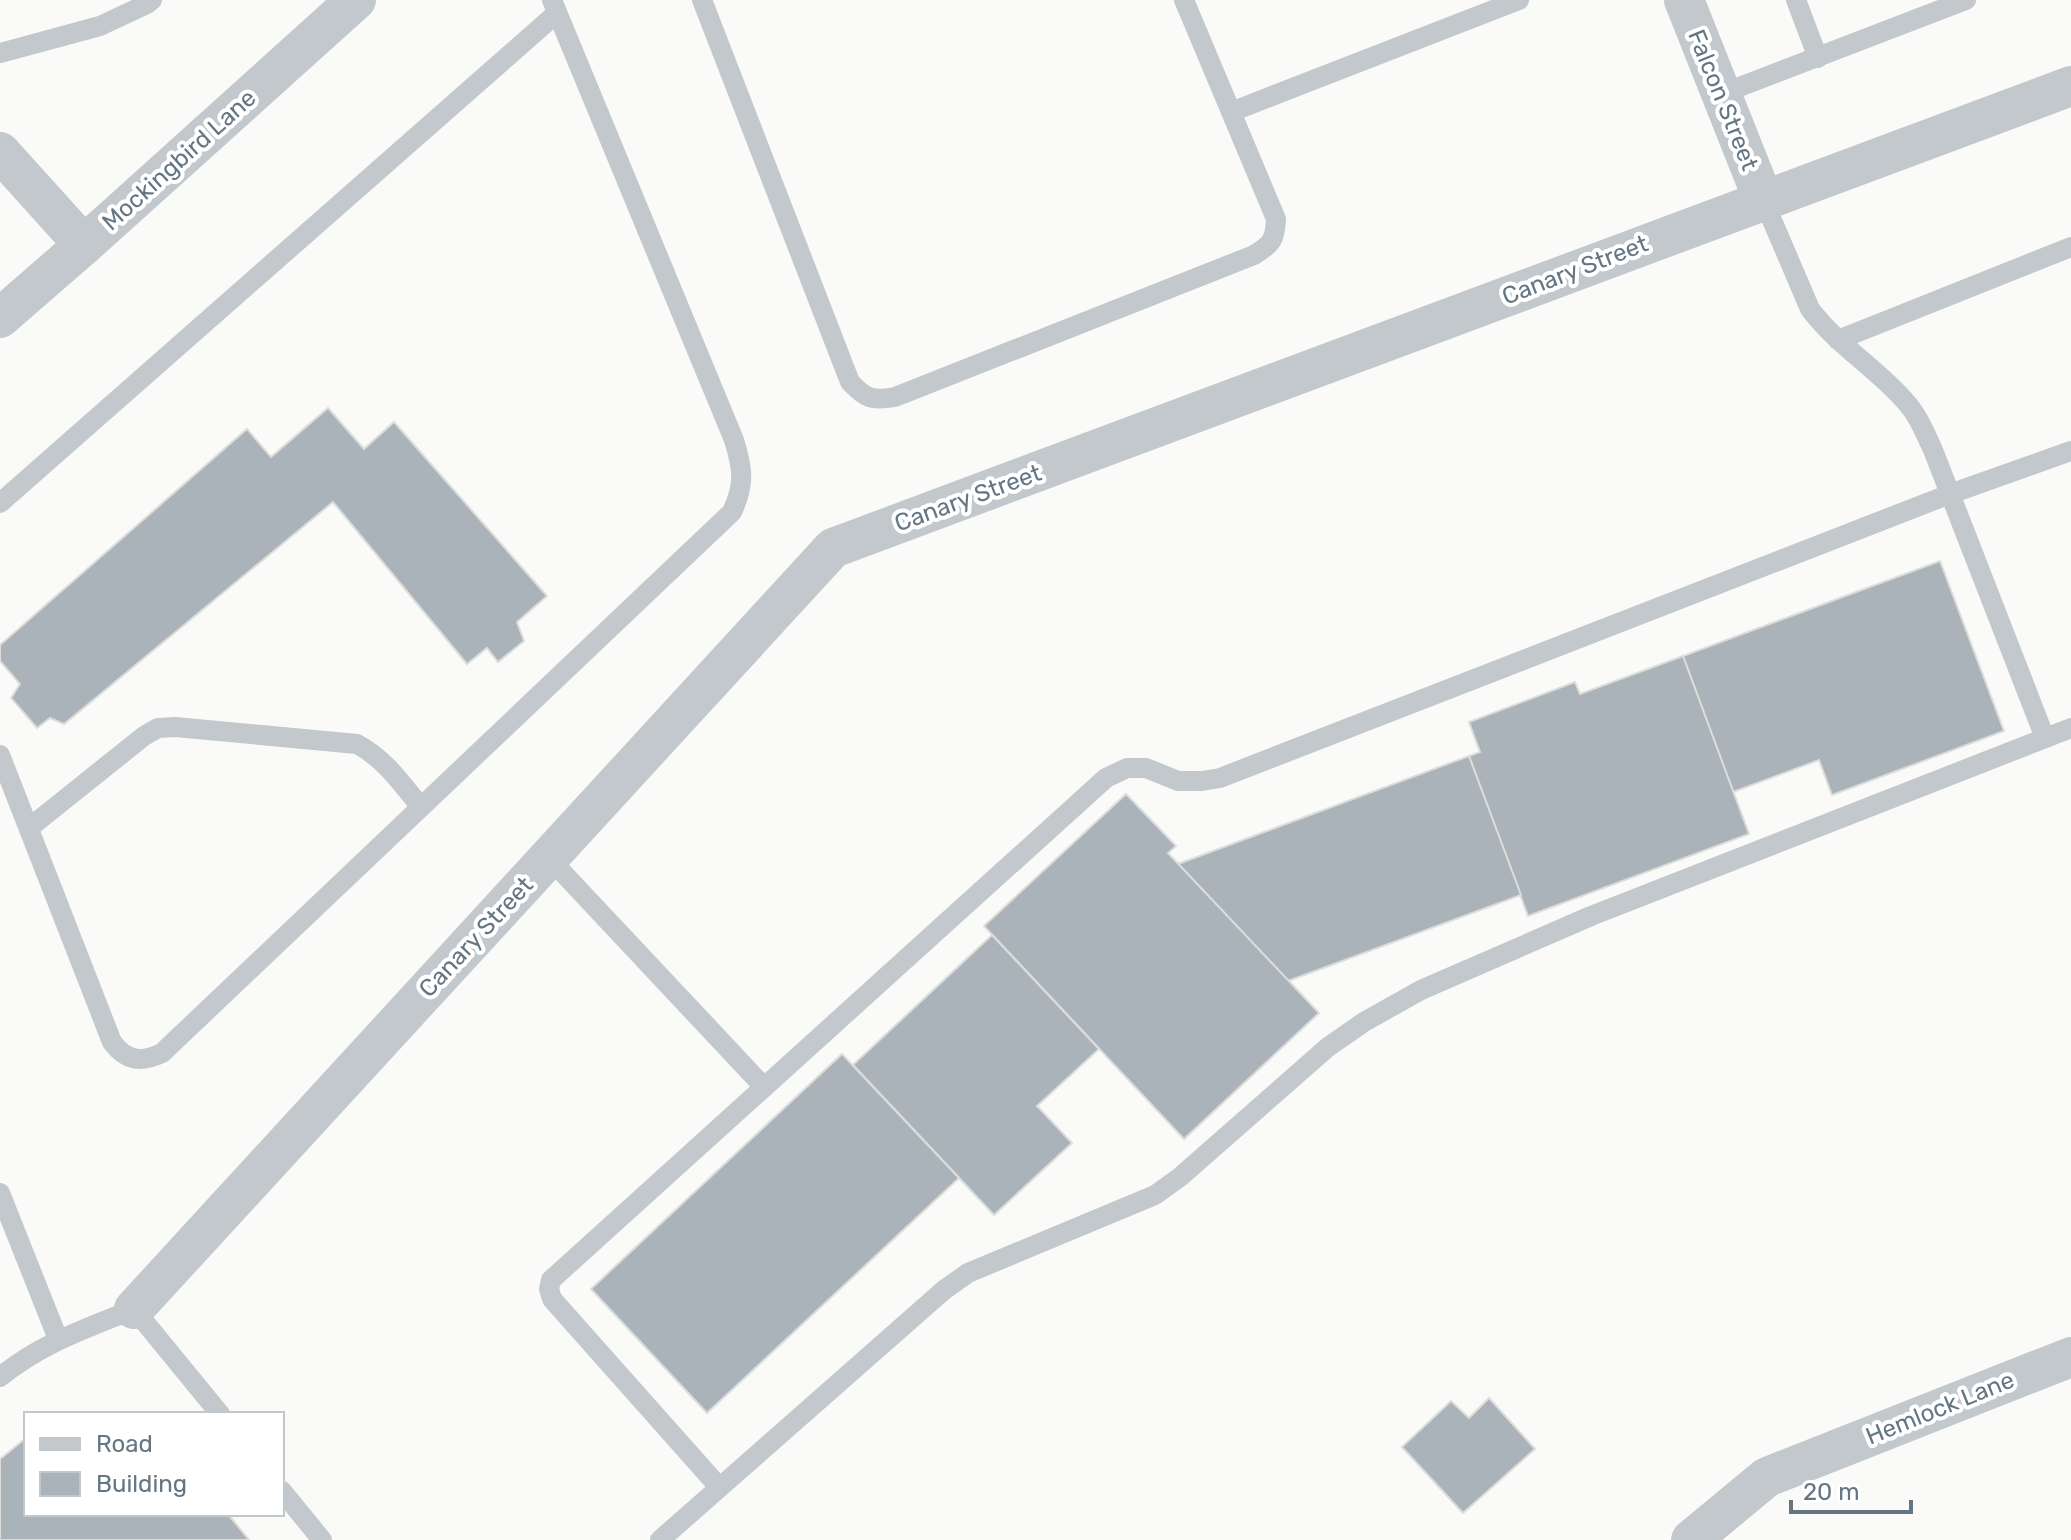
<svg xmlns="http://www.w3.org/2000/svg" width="2071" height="1540" font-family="Rubik,sans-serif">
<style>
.building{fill:#aab3b9;stroke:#dcdcda;stroke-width:2}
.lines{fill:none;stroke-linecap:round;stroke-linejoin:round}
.lane{stroke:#c3c8cc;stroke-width:20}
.street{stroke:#c3c8cc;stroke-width:40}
.labels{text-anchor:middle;stroke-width:8;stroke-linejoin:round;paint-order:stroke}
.street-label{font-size:24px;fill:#657683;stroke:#fff}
</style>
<rect width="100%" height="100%" fill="#fafaf8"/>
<g class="building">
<polygon points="328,408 364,449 394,422 547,596 517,622 524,641 498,662 487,648 467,664 333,502 64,724 50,718 37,728 11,698 20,684 0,661 0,645 247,429 271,457"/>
<polygon points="1940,561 2004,731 1832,795 1819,760 1733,792 1683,656"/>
<polygon points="1683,656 1749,834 1528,916 1469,756 1480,752 1469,722 1575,682 1580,694"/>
<polygon points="1469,756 1521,895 1288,981 1178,864"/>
<polygon points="1126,794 1176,846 1168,853 1319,1013 1184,1139 984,926"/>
<polygon points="992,935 1099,1049 1037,1106 1072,1143 994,1215 853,1065"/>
<polygon points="842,1054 959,1178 707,1413 591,1289"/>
<polygon points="1489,1398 1535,1449 1463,1513 1402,1447 1451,1401 1469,1418"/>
<polygon points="26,1438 26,1514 228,1514 249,1540 0,1540 0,1459"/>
</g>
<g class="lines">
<g class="lane">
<path d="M 702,0 L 850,382 C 866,399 872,401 895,397 L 1254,255 C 1272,244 1275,240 1276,219 L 1184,0"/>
<polyline points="1796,0 1818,58"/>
<polyline points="0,53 100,26 147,4 152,0"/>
<polyline points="1721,94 1966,0"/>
<polyline points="1231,112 1519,0"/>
<path d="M 1763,199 L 1810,309 C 1837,345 1876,368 1905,401 C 1918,415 1925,433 1933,450 L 2045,738"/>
<polyline points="1838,340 2071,247"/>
<polyline points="0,503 557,13"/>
<path d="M 0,755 L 112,1042 C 126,1061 141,1063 162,1053 L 732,512 C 745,484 743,469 734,440 L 552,0"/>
<path d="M 29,828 L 144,736 L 158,728 L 175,727 L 357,744 C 385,759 401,783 421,807"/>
<polyline points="549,858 764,1087"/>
<polyline points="0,1193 58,1339"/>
<path d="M 0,1377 C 42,1343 85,1329 134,1309 L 220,1414"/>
<polyline points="719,1487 552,1299 549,1289 551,1280 1106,778 1127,768 1146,768 1178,781 1202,781 1220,778 1950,494 2071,451"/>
<polyline points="282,1491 322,1540"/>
<polyline points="660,1540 944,1290 968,1273 1155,1195 1180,1177 1328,1047 1364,1022 1421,990 1591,916 2071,728"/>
</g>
<g class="street">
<polyline points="1684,0 1763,199"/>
<polyline points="0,152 84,245"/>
<polyline points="0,318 84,245 356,0"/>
<polyline points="134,1309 833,548 2071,86"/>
<polyline points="1691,1540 1767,1477 2071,1357"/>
</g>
</g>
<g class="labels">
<g class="street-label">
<text transform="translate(1723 100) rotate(68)" y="8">Falcon Street</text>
<text transform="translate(179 160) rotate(-42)" y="8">Mockingbird Lane</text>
<text transform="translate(1575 270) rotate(-21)" y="8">Canary Street</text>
<text transform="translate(968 498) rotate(-20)" y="8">Canary Street</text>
<text transform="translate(476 937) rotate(-47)" y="8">Canary Street</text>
<text transform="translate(1940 1408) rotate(-22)" y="8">Hemlock Lane</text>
</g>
</g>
<rect x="24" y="1412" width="260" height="104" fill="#ffffff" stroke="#c1c8cd" stroke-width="2"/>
<rect x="40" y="1438" width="40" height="12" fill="#c3c8cc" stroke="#c1c8cd" stroke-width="2"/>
<text x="96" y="1452" font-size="24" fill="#657683">Road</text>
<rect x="40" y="1472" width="40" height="24" fill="#aab3b9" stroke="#c1c8cd" stroke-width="2"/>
<text x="96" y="1492" font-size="24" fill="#657683">Building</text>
<path d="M1791 1500v12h120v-12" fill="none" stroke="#657683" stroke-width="4"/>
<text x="1803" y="1500" font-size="24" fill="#657683" stroke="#ffffff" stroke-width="6" paint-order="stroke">20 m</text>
</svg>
